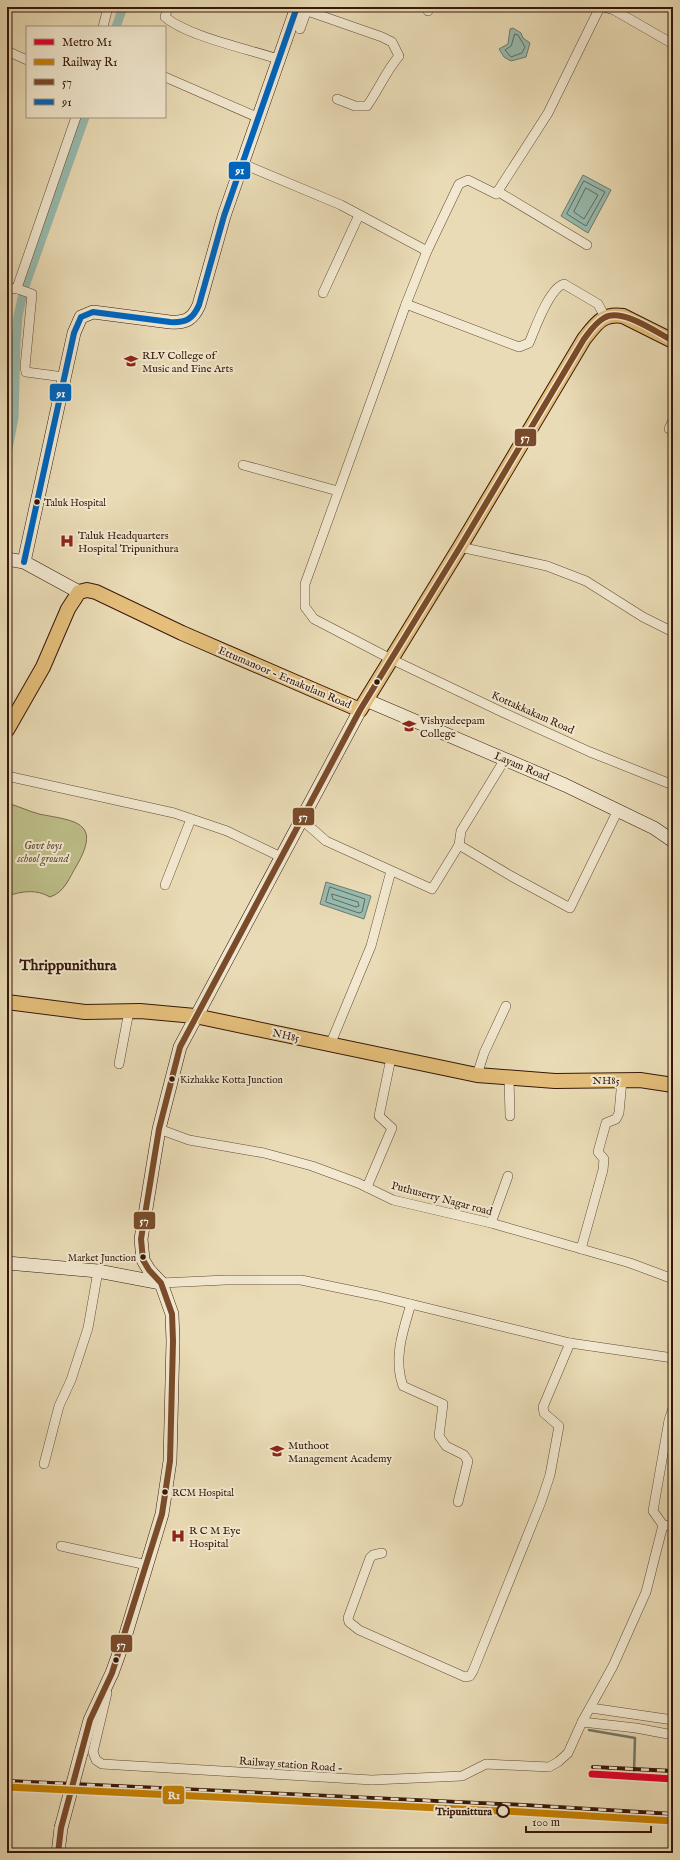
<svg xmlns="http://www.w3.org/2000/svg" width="680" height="1860" font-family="'IM FELL English',serif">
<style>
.green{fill:#bdbe88;stroke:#7a6a4a}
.water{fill:#97bbaf;stroke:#70796d}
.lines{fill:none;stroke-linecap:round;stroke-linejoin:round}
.shore{stroke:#66695d;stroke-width:1}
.stream{stroke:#70796d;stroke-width:2.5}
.canal{stroke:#97bbaf;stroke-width:9}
.street-casing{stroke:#634836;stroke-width:10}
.secondary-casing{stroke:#36170b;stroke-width:14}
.primary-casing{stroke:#36170b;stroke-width:16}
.street{stroke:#f1e8cf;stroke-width:9}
.secondary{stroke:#f1e8cf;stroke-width:13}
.primary{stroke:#e4be7a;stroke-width:14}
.rail-casing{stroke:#36170b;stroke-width:4}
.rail{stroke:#f1e8cf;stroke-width:2.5;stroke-dasharray:8;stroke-linecap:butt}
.secondary-bridge-casing{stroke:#36170b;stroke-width:14;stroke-linecap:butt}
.secondary-bridge{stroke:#f1e8cf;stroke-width:13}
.bus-1-casing{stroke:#f1e8cf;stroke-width:9}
.bus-2-casing{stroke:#f1e8cf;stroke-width:9}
.bus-1{stroke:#7a4b2a;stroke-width:6}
.bus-2{stroke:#0065bd;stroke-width:6}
.rail-1-casing{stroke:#f1e8cf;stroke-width:10}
.rail-1{stroke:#c78203;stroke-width:7}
.metro-1-casing{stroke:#f1e8cf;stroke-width:10}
.metro-1{stroke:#e4002b;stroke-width:7}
.bus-dot{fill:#36170b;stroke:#f1e8cf;stroke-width:1.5}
.stop-dot{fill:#f1e8cf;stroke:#36170b;stroke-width:2}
.labels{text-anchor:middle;stroke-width:4;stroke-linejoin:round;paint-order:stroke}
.bus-label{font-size:10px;fill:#36170b;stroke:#f1e8cf;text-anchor:start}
.poi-label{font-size:11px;fill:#36170b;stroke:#f1e8cf;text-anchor:start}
.street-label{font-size:11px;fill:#36170b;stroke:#f1e8cf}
.park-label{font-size:11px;font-style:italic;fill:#5e4930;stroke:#f1e8cf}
.stop-label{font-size:11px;font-weight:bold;fill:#36170b;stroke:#f1e8cf;text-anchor:end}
.district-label{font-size:15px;font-weight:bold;fill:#36170b;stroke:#f1e8cf}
.line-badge{stroke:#f1e8cf;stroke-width:1.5}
.badge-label{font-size:11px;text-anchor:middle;font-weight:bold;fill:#fff}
</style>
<rect width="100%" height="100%" fill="#e9dbb5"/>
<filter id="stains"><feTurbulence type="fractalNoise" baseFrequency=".005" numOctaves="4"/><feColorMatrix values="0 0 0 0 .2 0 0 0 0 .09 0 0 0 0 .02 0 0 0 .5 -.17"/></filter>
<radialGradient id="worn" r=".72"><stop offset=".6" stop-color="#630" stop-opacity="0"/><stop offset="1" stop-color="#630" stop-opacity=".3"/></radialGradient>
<path class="green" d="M 7,803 C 18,806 28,811 39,814 C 74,821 102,821 77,865 C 69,878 65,892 50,897 C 36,889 23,891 7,896 Z"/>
<g class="water">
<polygon points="513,28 521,33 523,38 530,43 526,57 511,61 504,57 499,49 508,44 510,29"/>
<polygon points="583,175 611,190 588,233 561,216"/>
<polygon points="326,882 371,896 364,919 320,904"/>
</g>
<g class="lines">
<g class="shore">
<polygon points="515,34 518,35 525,47 522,53 511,57 505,50 511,46"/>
<polygon points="584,181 605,192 586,226 567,214"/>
<polygon points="586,188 598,195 584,219 574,212"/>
<polygon points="330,887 365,899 362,912 359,913 326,902"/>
<polygon points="332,894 358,902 359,906 356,907 333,899"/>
</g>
<polyline class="stream" points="589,1730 635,1738 634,1773 673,1778"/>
<g class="canal">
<polyline points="116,27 123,7"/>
<polyline points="7,454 14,418 16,342 18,316 24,289 85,117"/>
</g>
<defs>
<g id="street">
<path d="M 168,7 L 165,17 C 187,36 248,49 278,59"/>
<path d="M 296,7 L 382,37 L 392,42 L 399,56 C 386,71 379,89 367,106 L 355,106 L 337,99"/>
<polyline points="600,7 548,113 496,194 468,180 459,184 427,251 406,304 305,584 305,607 314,619 391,659 502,712 590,752 668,783"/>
<polyline points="604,7 614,10 673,44"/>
<polyline points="428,11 430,7"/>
<polyline points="103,27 108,7"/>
<polyline points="300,29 308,7"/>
<polyline points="7,51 27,60"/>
<polyline points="165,77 259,118"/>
<polyline points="243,164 341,205 427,251"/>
<polyline points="497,191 587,245"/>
<polyline points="7,288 18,289"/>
<polyline points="323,293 359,215"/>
<path d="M 406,304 L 519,347 L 529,343 C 535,329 549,288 564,284 L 598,304 L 605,317"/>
<polyline points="64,377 26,372 25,367 32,294 18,289 18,285 76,117"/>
<polyline points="669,429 673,420"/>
<polyline points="243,465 338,491"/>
<polyline points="460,547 547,566 586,581 643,617 673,632"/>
<polyline points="7,776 174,813 227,831 281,857"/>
<polyline points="301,819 326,841 432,889 459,845 511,876 570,908 618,810"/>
<polyline points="459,845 461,831 505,759"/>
<polyline points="165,885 191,819"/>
<polyline points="330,1045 371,946 391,871"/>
<polyline points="119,1064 129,1011"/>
<polyline points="477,1075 484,1053 506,1006"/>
<polyline points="509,1078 510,1116"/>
<polyline points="159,1129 189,1140 264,1153 312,1166 358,1183 393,1200 491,1223 630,1263 673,1279"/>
<polyline points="367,1187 392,1128 379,1116 391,1058"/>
<polyline points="491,1223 508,1176"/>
<polyline points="581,1249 603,1170 604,1159 598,1152 606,1123 616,1119 619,1113 622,1080"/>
<polyline points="161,1283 226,1280 301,1280 378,1296 570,1343 673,1358"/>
<path d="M 411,1304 C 403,1331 393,1358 403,1386 L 443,1404 L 439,1436 L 446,1446 L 464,1455 L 468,1461 L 458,1502"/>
<polyline points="44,1464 59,1406 71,1380 88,1328 98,1271"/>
<polyline points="663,1525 673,1526"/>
<polyline points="61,1546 147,1565"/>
<polyline points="382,1553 373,1555 370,1558 348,1618 349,1622 359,1630 465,1677 470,1676 473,1671 541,1502 550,1475 559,1426 544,1413 543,1407 570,1343"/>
<polyline points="107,1693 93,1752 96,1760 102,1764 372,1780 462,1776 486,1764 549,1767 558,1762 568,1753 582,1722 613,1666 646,1592 663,1525 653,1511 669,1420 673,1408"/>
<polyline points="591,1708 673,1720"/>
<polyline points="582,1722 636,1728 673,1735"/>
</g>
<g id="secondary">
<polyline points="7,559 24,562 79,592"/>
<path d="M 24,562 L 74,333 L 81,317 L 93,312 L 170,322 C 186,323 193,319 199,305 L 224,216 L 297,7"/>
<polyline points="366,700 565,785 654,828 673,841"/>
<polyline points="7,1263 98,1271 161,1283"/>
<polyline points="81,1753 90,1720 112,1673 125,1637 162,1514 170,1461 173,1341 172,1314 161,1283 149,1270 143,1260 141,1239 159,1129 180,1047 360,710"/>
<polyline points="58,1853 61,1828"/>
</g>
<g id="primary">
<path d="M 7,730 L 43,667 L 68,609 L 79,592 L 87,590 L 96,592 L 182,633 L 360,710 L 460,547 L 584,339 C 596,324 602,313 623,316 L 673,341"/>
<polyline points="7,1002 85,1012 140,1011 195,1016 477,1075 555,1081 640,1080 673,1085"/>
</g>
</defs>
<use href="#street" class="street-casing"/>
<use href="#secondary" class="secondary-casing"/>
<use href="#primary" class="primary-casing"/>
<use href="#street" class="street"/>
<use href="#secondary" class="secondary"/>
<use href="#primary" class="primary"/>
<defs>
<g id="rail">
<polyline points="593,1767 673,1771"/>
<polyline points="592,1774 650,1778"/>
<polyline points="7,1781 523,1805 673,1814"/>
</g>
</defs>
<use href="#rail" class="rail-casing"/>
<use href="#rail" class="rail"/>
<defs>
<polyline id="secondary-bridge" points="61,1828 81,1753"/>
</defs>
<use href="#secondary-bridge" class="secondary-bridge-casing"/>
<use href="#secondary-bridge" class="secondary-bridge"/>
<defs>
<path id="bus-1" d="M 58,1853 L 61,1828 L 90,1720 L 112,1673 L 162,1514 L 170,1461 L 173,1341 L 172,1314 L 161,1283 L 149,1270 L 143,1260 L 141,1239 L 159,1129 L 180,1047 L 360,710 L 460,547 L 584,339 C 590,331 595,323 604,318 C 621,307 656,332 673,341"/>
<path id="bus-2" d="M 24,562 L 74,333 L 81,317 L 93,312 L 170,322 C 186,323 193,319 199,305 L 224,216 L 297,7"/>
</defs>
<use href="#bus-1" class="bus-1-casing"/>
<use href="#bus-2" class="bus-2-casing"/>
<use href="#bus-1" class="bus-1"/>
<use href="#bus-2" class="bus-2"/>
<defs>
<polyline id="rail-1" points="7,1787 522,1812 673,1821"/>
</defs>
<use href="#rail-1" class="rail-1-casing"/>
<use href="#rail-1" class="rail-1"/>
<defs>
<polyline id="metro-1" points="592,1774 673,1779"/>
</defs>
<use href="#metro-1" class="metro-1-casing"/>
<use href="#metro-1" class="metro-1"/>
</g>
<defs>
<symbol id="university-bare" viewBox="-9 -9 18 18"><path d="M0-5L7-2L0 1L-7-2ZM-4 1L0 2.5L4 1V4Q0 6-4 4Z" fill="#8f2418" stroke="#f1e8cf" stroke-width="2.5" paint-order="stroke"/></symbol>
<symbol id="hospital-bare" viewBox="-9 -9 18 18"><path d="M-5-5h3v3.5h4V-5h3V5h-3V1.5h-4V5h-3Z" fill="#8f2418" stroke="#f1e8cf" stroke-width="2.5" paint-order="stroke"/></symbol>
</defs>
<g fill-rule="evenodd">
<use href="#university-bare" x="121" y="351" width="20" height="20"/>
<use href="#hospital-bare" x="57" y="531" width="20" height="20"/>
<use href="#university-bare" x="399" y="716" width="20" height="20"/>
<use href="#university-bare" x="267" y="1441" width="20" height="20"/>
<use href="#hospital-bare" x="168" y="1526" width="20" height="20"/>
</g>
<g class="bus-dot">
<circle cx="37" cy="502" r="3.5"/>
<circle cx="377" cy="682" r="3.5"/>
<circle cx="172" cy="1079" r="3.5"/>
<circle cx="143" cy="1257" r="3.5"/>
<circle cx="165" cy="1492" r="3.5"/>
<circle cx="116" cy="1660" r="3.5"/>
</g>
<circle class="stop-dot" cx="503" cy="1811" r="6"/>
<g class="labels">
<g class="bus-label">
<text x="44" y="506">Taluk Hospital</text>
<text x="180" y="1083">Kizhakke Kotta Junction</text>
<text x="136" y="1261" text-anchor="end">Market Junction</text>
<text x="172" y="1496">RCM Hospital</text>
</g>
<g class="poi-label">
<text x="142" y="359">RLV College of<tspan x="142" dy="13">Music and Fine Arts</tspan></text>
<text x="78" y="539">Taluk Headquarters<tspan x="78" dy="13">Hospital Tripunithura</tspan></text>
<text x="420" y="724">Vishyadeepam<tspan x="420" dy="13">College</tspan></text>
<text x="288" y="1449">Muthoot<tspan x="288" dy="13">Management Academy</tspan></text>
<text x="189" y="1534">R C M Eye<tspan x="189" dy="13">Hospital</tspan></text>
</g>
<g class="street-label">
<text transform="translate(285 677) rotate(23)" y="4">Ettumanoor - Ernakulam Road</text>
<text transform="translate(533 712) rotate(24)" y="4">Kottakkakam Road</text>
<text transform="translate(522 766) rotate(23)" y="4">Layam Road</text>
<text transform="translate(286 1035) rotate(12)" y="4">NH85</text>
<text x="606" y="1084">NH85</text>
<text transform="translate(442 1198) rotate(15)" y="4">Puthuserry Nagar road</text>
<text transform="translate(291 1764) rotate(4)" y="4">Railway station Road -</text>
</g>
<g class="park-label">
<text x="43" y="849">Govt boys<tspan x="43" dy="13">school ground</tspan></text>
</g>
<g class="stop-label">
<text x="492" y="1815">Tripunittura</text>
</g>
<g class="district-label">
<text x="68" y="970">Thrippunithura</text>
</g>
</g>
<g class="line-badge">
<rect x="228" y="161" width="23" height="19" rx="4" fill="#0065bd"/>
<rect x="49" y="383" width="23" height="19" rx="4" fill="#0065bd"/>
<rect x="514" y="428" width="23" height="19" rx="4" fill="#7a4b2a"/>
<rect x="292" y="807" width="23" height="19" rx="4" fill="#7a4b2a"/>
<rect x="133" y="1211" width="23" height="19" rx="4" fill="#7a4b2a"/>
<rect x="110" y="1634" width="23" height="19" rx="4" fill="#7a4b2a"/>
<rect x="162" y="1785" width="23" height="20" rx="4" fill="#c78203"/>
</g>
<g class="badge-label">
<text x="240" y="174">91</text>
<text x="61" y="397">91</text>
<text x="525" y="441">57</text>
<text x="303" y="820">57</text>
<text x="144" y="1224">57</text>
<text x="121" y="1648">57</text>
<text x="174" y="1799">R1</text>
</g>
<rect width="680" height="1860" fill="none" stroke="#e9dbb5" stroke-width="24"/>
<rect x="8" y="8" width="664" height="1844" fill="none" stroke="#36170b" stroke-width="2"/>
<rect x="12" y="12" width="656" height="1836" fill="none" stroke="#36170b"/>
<rect x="26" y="26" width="140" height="92" fill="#f1e8cf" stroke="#a69481"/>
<rect x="34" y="39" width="20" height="6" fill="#e4002b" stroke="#a69481"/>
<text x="62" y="46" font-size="12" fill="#36170b">Metro M1</text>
<rect x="34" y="59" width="20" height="6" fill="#c78203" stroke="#a69481"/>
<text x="62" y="66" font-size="12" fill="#36170b">Railway R1</text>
<rect x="34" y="79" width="20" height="6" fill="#7a4b2a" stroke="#a69481"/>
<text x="62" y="86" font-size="12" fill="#36170b">57</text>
<rect x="34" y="99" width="20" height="6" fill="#0065bd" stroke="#a69481"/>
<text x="62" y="106" font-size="12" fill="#36170b">91</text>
<path d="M526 1826v6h125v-6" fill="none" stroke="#36170b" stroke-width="2"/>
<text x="532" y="1826" font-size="12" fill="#36170b" stroke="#f1e8cf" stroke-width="3" paint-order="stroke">100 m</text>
<rect width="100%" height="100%" filter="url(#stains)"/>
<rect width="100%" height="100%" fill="url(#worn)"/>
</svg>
